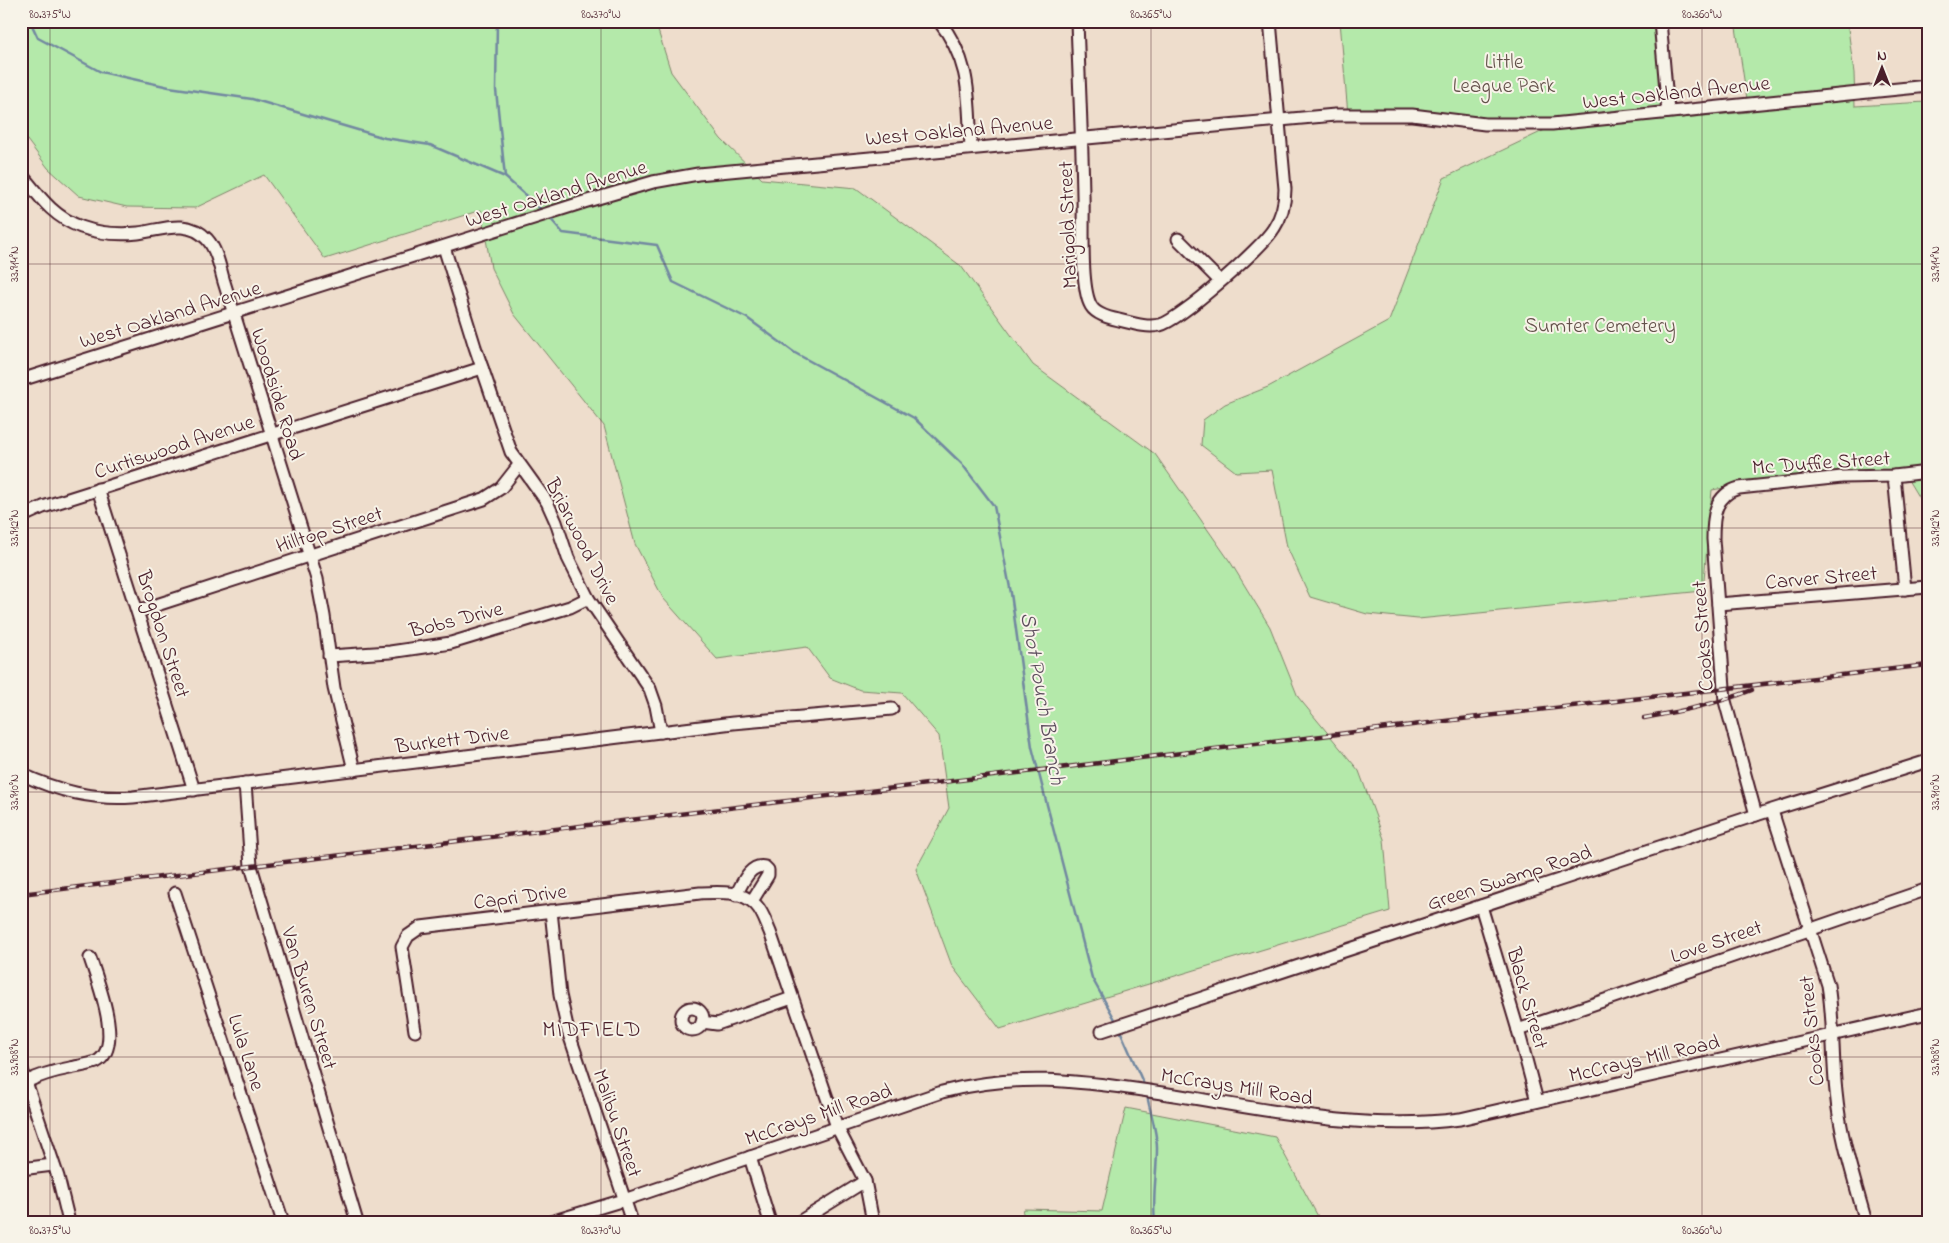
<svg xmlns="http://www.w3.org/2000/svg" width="1949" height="1243" font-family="'Indie Flower',sans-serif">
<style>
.green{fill:#b4e9aa;stroke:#7f846a}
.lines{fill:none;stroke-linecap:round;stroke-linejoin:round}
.stream{stroke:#7288a0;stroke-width:2.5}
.minor-casing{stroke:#4a1f2b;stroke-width:15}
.minor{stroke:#f7f3e8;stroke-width:11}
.rail-casing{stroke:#4a1f2b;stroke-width:4.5}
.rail{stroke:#f7f3e8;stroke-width:2.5;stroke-dasharray:8;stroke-linecap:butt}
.ticks{fill:none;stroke:#4a1f2b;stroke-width:1;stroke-opacity:0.45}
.labels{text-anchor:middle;stroke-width:4;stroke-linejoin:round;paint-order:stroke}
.park-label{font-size:21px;fill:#64524b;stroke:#f7f3e8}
.street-label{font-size:21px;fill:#4a1f2b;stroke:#f7f3e8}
.water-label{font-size:22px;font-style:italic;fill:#5b4b5c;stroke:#f7f3e8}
.neighbourhood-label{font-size:22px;letter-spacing:1px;fill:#4a1f2b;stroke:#f7f3e8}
.neatline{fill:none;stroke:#4a1f2b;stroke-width:2}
.ticks-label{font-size:12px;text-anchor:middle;fill:#4a1f2b}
</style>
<rect width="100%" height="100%" fill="#edc"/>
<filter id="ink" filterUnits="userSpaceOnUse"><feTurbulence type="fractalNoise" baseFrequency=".02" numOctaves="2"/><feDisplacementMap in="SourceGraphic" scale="10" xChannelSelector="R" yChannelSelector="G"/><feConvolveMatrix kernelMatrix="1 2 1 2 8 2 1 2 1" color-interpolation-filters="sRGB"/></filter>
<g filter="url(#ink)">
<g class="green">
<polygon points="21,21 655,21 671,72 721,139 762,179 856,188 961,266 1033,365 1155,454 1231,563 1270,627 1298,697 1359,771 1384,839 1390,911 1000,1029 952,966 916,869 949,808 939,736 902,693 860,690 830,678 807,647 717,659 663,598 635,544 604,426 514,314 491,268 481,210 325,259 264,175 195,208 127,207 79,196 48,168 21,132"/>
<polygon points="1340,21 1660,21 1668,112 1552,124 1348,115"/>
<polygon points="1735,21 1847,21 1854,73 1855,106 1926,102 1928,115 1928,518 1926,510 1902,470 1771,480 1712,490 1703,591 1418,619 1367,614 1310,597 1287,547 1272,470 1236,472 1201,445 1203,420 1225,404 1268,387 1389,321 1444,178 1545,130 1749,112"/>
<polygon points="1126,1108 1275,1137 1321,1222 1020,1222 1024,1209 1102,1211"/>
</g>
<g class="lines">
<g class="stream">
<polyline points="30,21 38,38 101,72 169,87 252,99 385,138 430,145 505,177 543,211"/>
<polyline points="497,21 496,90 505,177"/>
<polyline points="549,217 563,233 657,245 673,282 747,318 795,353 914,418 962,464 994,506 1011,593 1032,747 1092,978 1117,1023"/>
<polyline points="1119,1028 1145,1087"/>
<path d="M 1147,1095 C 1150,1112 1157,1131 1157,1148 C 1157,1173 1152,1198 1155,1222"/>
</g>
<defs>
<g id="minor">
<path d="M 939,21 C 972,63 968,98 971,148"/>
<path d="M 1077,21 C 1079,79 1082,137 1083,195 C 1084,220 1080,283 1090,304 C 1094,314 1109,318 1119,320 C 1132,323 1146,328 1160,325 C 1180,320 1262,248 1274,228 C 1282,216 1285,204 1285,189 L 1270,21"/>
<polyline points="1660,21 1668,112"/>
<path d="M 21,174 C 39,196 53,217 81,227 C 98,233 119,235 138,233 C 162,230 187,218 207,239 C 217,250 220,268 224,282 L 317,579 L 324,616 L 334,688 L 354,770"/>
<polyline points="1178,239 1220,281"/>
<polyline points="444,247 475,347 511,452 547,502 556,522 568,558 588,598 650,689 656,706 661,732"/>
<polyline points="21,380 584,202 653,182 698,174 1335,115 1412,115 1485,124 1552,124 1928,86"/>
<polyline points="1894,476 1905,589"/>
<polyline points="98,489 194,790"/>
<polyline points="21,517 43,507 482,368"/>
<polyline points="1718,604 1928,587"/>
<polyline points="138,611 484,499 501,488 519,465"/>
<polyline points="329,656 390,652 451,643 570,607 588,598"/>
<path d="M 21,774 C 58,791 93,800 133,797 L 733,723 L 892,709"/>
<polyline points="245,783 251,866 357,1222"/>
<path d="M 1772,811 L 1828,985 C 1834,1020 1832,1056 1836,1092 C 1840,1136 1854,1179 1866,1222"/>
<path d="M 1756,815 L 1725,701 L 1713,539 C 1713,517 1714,495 1739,488 L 1842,477 L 1894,476 L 1928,472"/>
<polyline points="175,893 283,1222"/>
<path d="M 736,895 C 742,884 750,863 765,867 L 768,870 L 768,875 L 752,901"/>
<polyline points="1481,906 1518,1030 1537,1101"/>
<polyline points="551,911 560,995 568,1031 632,1222"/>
<circle cx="692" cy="1019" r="11"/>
<polyline points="702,1022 717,1024 792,998"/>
<polyline points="1518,1030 1928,889"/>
<path d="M 415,1031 L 402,947 L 408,936 L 421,927 L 700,893 C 718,892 742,890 756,905 C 763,912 766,923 770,932 L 837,1127 L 865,1181 L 873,1222"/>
<polyline points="1102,1031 1756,815 1928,761"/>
<polyline points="21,1067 58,1177 69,1222"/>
<path d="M 26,1082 C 40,1075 54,1071 70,1068 C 78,1066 88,1065 96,1062 C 125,1048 97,980 90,958"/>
<polyline points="750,1157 770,1222"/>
<polyline points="21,1169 53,1165"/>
<path d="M 551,1222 L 624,1200 L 942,1092 C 1016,1073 1075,1080 1149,1091 C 1252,1106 1356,1133 1460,1119 L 1928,1013"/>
<polyline points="799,1222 865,1181"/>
</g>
</defs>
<use href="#minor" class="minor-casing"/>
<use href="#minor" class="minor"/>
<defs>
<g id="rail">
<path d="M 1644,718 C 1681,711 1717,704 1752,690"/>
<polyline points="21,894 1503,714 1928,665"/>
</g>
</defs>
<use href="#rail" class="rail-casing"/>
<use href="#rail" class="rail"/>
</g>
</g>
<path class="ticks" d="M 50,21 L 50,1222M 601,21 L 601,1222M 1151,21 L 1151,1222M 1702,21 L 1702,1222M 21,264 L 1928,264M 21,528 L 1928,528M 21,792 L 1928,792M 21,1057 L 1928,1057"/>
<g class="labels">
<g class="park-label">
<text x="1504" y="68">Little<tspan x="1504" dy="24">League Park</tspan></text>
<text x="1600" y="332">Sumter Cemetery</text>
</g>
<g class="street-label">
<text transform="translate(1676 92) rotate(-6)" y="7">West Oakland Avenue</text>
<text transform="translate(959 130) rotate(-5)" y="7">West Oakland Avenue</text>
<text transform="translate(556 193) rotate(-17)" y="7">West Oakland Avenue</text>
<text transform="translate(1067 225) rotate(-92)" y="7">Marigold Street</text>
<text transform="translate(170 314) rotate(-17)" y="7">West Oakland Avenue</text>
<text transform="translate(278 394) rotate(73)" y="7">Woodside Road</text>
<text transform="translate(174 446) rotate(-18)" y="7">Curtiswood Avenue</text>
<text transform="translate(1821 462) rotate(-4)" y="7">Mc Duffie Street</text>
<text transform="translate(329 529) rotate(-18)" y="7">Hilltop Street</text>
<text transform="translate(583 541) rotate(63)" y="7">Briarwood Drive</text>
<text transform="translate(1821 577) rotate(-5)" y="7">Carver Street</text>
<text transform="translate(456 619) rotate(-14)" y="7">Bobs Drive</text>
<text transform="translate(164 634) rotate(72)" y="7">Brogdon Street</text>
<text transform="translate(1702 636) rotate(-94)" y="7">Cooks Street</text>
<text transform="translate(452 739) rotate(-7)" y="7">Burkett Drive</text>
<text transform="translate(1509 877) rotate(-18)" y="7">Green Swamp Road</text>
<text transform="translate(520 896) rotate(-7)" y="7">Capri Drive</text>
<text transform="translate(1716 941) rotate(-19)" y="7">Love Street</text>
<text transform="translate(310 998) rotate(73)" y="7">Van Buren Street</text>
<text transform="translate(1528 998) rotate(74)" y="7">Black Street</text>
<text transform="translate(1811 1031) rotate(-96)" y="7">Cooks Street</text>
<text transform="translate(247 1052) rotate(72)" y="7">Lula Lane</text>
<text transform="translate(1644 1058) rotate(-13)" y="7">McCrays Mill Road</text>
<text transform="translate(1237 1086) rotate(9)" y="7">McCrays Mill Road</text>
<text transform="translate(818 1114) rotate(-19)" y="7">McCrays Mill Road</text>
<text transform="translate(618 1123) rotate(71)" y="7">Malibu Street</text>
</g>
<g class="water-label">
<text transform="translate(1044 698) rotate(80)" y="8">Shot Pouch Branch</text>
</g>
<g class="neighbourhood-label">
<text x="592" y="1036">MIDFIELD</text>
</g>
</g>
<rect width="1949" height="1243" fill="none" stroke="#f7f3e8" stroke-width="55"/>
<g transform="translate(1882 68)" stroke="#f7f3e8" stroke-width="4" paint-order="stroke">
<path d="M0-4L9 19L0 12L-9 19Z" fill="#4a1f2b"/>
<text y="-8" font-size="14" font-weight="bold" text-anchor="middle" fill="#4a1f2b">N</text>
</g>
<rect x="28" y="28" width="1894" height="1188" class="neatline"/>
<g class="ticks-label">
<text x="50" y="18">80.375°W</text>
<text x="601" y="18">80.370°W</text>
<text x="1151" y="18">80.365°W</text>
<text x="1702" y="18">80.360°W</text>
<text transform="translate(14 264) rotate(-90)" y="4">33.914°N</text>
<text transform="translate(1935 264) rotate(-90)" y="4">33.914°N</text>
<text transform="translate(14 528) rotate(-90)" y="4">33.912°N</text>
<text transform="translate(1935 528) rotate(-90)" y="4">33.912°N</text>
<text transform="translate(14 792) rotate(-90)" y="4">33.910°N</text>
<text transform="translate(1935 792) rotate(-90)" y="4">33.910°N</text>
<text transform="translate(14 1057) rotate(-90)" y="4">33.908°N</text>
<text transform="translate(1935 1057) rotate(-90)" y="4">33.908°N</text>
<text x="50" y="1234">80.375°W</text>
<text x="601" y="1234">80.370°W</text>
<text x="1151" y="1234">80.365°W</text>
<text x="1702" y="1234">80.360°W</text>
</g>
</svg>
